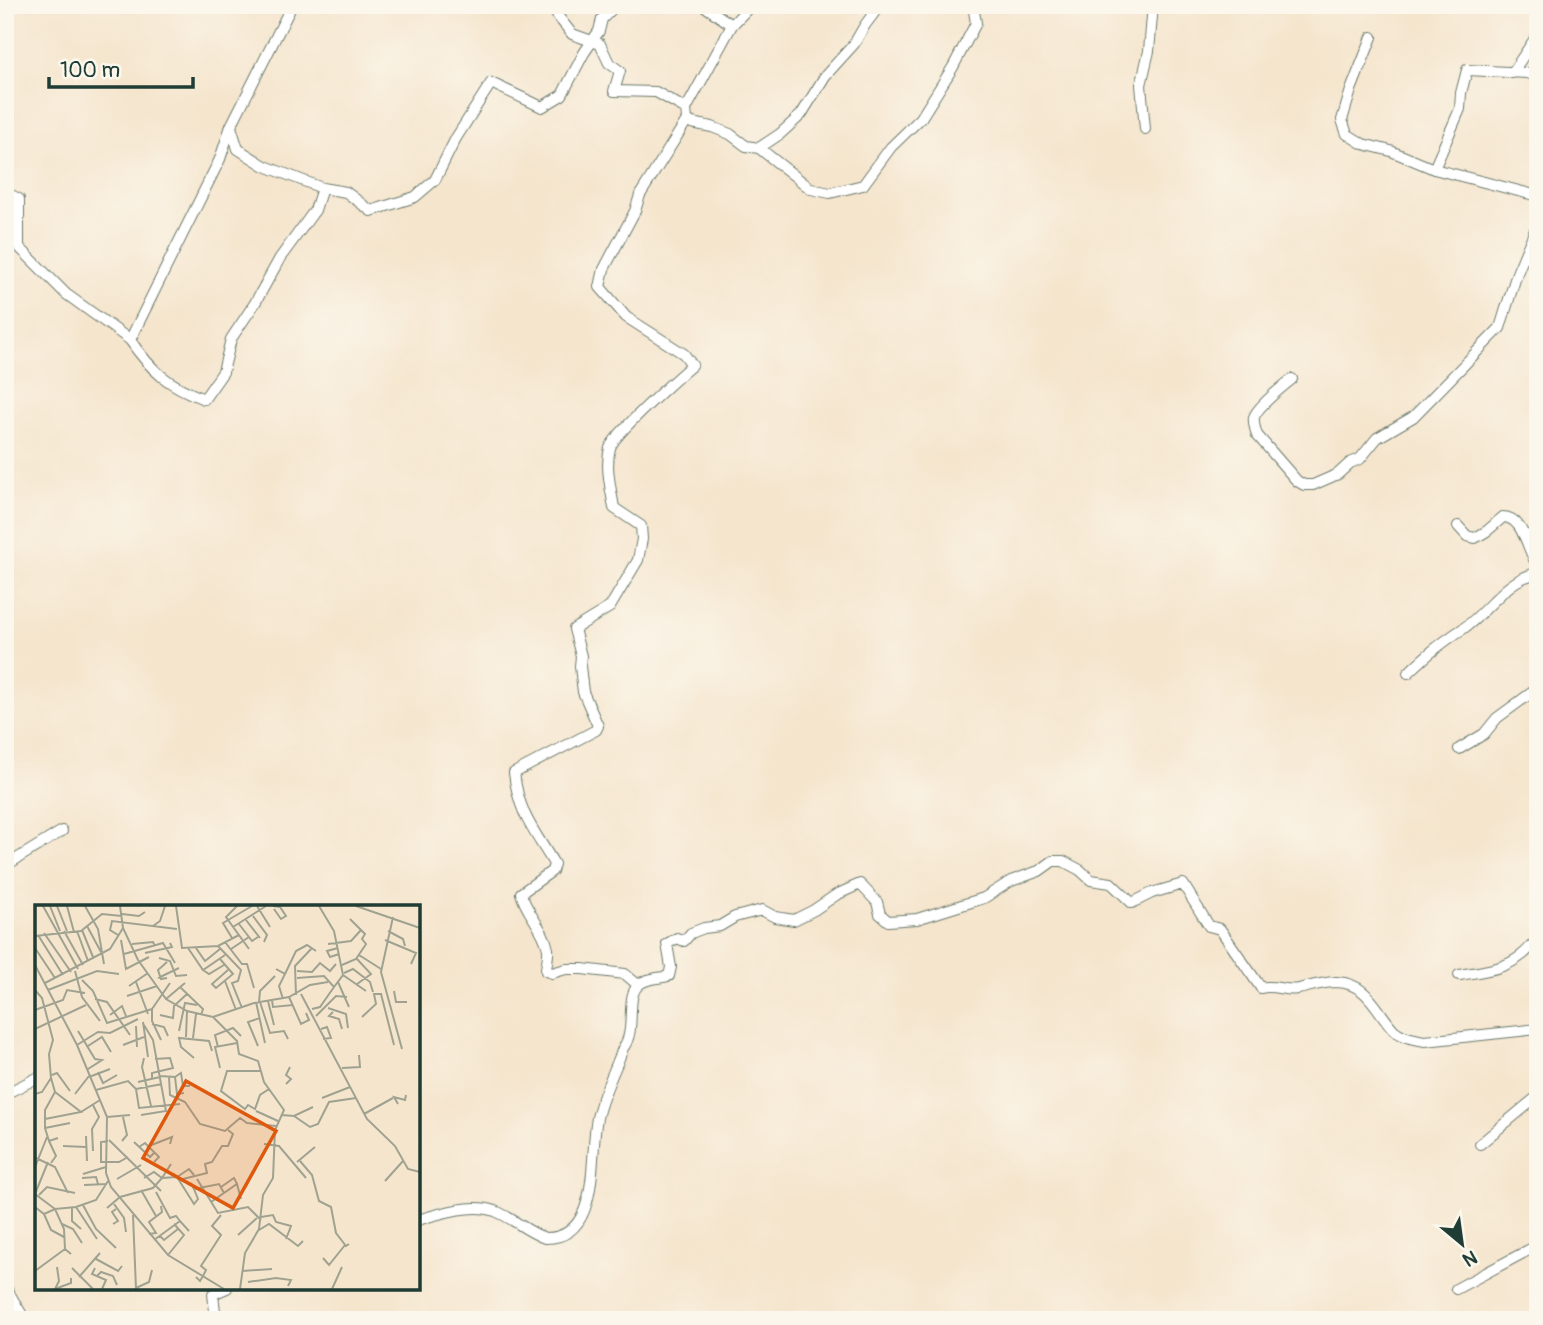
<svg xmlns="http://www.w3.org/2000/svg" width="1543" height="1325" font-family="Pangolin,sans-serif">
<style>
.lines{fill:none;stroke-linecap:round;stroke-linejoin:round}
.street-casing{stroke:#6a786a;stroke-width:12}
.street{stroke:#fff;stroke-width:10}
.inset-road{fill:none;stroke:#9fa290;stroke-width:2}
.view{fill:#de580e;fill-opacity:0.15;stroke:#de580e;stroke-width:3.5}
.inset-edge{fill:none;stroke:#1f3d34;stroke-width:3.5}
</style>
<rect width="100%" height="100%" fill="#fbf7ec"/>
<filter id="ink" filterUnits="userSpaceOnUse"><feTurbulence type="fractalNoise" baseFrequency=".0143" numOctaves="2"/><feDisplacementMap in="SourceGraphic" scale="14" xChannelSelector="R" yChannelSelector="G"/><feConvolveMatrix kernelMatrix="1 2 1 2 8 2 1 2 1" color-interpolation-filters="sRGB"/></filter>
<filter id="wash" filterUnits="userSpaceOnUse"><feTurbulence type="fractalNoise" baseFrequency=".00686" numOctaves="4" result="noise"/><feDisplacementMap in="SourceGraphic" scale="28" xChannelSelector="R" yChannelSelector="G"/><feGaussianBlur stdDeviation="1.57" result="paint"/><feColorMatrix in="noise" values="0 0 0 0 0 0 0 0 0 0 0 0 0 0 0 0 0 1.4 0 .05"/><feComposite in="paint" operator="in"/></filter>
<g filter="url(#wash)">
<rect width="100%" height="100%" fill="#f5e5cd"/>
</g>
<g filter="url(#ink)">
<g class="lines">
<defs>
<g id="street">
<polyline points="549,5 572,34 600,44 609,63 620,71 614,91 656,92 686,109 687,120"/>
<polyline points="703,5 732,25"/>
<polyline points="1372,37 1351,90 1342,120 1347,134 1363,144 1391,151 1434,169 1538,196"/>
<polyline points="1512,73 1538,34"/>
<polyline points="686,109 732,25 751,5"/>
<polyline points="231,127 238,149 265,166 322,188 346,192 371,211 415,197 435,180 456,138 491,83 542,107 562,95 584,53 599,31 602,19 616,5"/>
<polyline points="1145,129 1141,85 1149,51 1153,5"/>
<polyline points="759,148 811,189 830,193 863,185 891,147 921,118 953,67 976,23 973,5"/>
<polyline points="1434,169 1460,109 1461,93 1467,70 1528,73 1538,77"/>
<polyline points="5,192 19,199 19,247 66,294 130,340 220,159 231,126 292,5"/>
<path d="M 130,340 C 152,372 168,385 204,399 L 223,372 L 231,339 L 255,303 L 280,258 L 315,210 L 322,188"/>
<path d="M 1292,379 C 1282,387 1258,406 1254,417 C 1253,423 1255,429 1257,435 L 1297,481 L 1304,485 L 1313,485 L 1338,474 L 1350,463 L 1360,459 L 1377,438 L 1413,417 L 1500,328 L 1517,273 L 1538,223"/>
<path d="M 1458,526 L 1467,536 L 1475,538 L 1487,531 L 1503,517 C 1524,517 1527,551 1538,566"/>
<polyline points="1523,534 1538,538"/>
<path d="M 1408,673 C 1428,654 1441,643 1464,628 C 1489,611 1505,579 1538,573"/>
<polyline points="1459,749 1484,734 1497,718 1538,688"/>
<polyline points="5,866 62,831"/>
<path d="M 1459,975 C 1482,971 1504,970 1522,955 C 1528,951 1531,945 1538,940"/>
<path d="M 638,985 L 625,974 L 582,969 L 566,969 L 552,973 L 546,971 C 546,964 549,956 548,949 C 544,928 526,913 521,893 L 552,871 L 554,864 C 534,830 519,815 514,773 L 596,730 L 598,726 L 583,692 L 580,666 L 581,656 L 574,629 L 610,607 L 638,560 L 642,539 L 641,526 L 614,508 C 611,489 605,467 610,448 C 614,434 678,377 692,365 L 684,354 L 626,317 L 600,287 L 604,269 L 635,211 L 640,195 L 687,120 L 692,123 L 712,127 L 730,134 L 746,146 L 759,148 L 780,134 L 801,115 L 825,76 L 854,44 L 865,25 L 880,5"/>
<polyline points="5,1094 37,1078"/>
<polyline points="1480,1144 1538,1096"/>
<path d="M 418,1220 C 441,1213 472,1203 495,1211 C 513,1218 527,1232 545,1238 C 602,1239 589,1154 597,1118 C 602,1094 615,1071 623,1048 C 638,1029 623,994 641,983 C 648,978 661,978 669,976 L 671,967 L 667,944 L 677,938 L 684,941 L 691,933 L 704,928 L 720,926 L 735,917 L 762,910 L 775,917 L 794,920 L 814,910 L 836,895 L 860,884 L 877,902 L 880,914 L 888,921 L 917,919 L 984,898 L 1011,881 L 1039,871 L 1053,861 L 1063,861 L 1080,870 L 1091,880 L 1111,883 L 1132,903 L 1152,893 L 1183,884 L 1209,926 L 1220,929 L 1261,988 C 1273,984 1286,992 1299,989 C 1311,986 1324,982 1337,982 C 1368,983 1377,1012 1394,1030 C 1402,1037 1414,1039 1425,1041 L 1538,1029"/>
<polyline points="5,1286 25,1320"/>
<polyline points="1456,1289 1538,1245"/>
<polyline points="216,1320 213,1294 227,1288"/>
</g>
</defs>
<use href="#street" class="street-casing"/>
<use href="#street" class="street"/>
</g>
</g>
<g transform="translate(35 905)">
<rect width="385" height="385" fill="#f5e5cd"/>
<path class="inset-road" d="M 8,1 L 43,64M 15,1 L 25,26M 22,1 L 32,26M 32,1 L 39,27M 50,1 L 63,24 L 69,59M 85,1 L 88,23 L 103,55 L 131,94 L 152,106 L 178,112 L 219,98 L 254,92 L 275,80 L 293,77M 141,1 L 147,43 L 183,41 L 204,30M 202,1 L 191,12 L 214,44M 222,1 L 235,22M 238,1 L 245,2 L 251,11 L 246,14 L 239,4M 321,1 L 385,23M 87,9 L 104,11 L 110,7M 218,11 L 232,30 L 229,37M 358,12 L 346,67 L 367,144M 211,15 L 225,33M 204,19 L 217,36 L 223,32M 52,21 L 66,47M 118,21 L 125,16 L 130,1M 198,22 L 231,1M 47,25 L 58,52M 29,26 L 48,60M 42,26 L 53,56M 353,26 L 368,34 L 370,41M 9,28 L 36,67M 3,30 L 28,70M 83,30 L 75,25 L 77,16 L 142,24M 0,31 L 46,26 L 67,9 L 87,11M 197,33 L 188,18 L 217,1M 86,35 L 91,64 L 114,52M 350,35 L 381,48 L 376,59M 190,37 L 207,59 L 212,59 L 219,83M 97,39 L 118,37 L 120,41M 293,39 L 316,36 L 326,25M 183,41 L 206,65 L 203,76 L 197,78 L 207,103M 0,43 L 20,73M 153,43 L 168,65 L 190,50M 161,43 L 170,56 L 185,44M 303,43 L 292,46 L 295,52 L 304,49M 196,44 L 214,32M 110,48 L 137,42 L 135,38M 89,49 L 128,38 L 140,58M 324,50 L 346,64M 124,53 L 135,56 L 141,71 L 152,70M 185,54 L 198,69 L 181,83 L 177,79 L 193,65M 322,54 L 336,69 L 322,79M 132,57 L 123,65 L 126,74 L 132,73M 0,60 L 42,140 L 72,212 L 71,268 L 76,282 L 133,350 L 189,384M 307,60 L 321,54 L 331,39 L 327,34 L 330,29 L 315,14M 241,64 L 250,69 L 244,81 L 248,94M 168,65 L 174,69 L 189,60M 40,66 L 47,92 L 65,116M 262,66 L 277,67 L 285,58 L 295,66 L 301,59M 309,68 L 318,64 L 335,77 L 338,87M 250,69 L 261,46 L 272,40 L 281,46M 308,70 L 331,86M 123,73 L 144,63M 262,73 L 289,71 L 299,82 L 308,70 L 299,26 L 284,1M 47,75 L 58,86 L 72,118 L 117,104M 190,76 L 201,105M 101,77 L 113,109M 303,77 L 314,102M 10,78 L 75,44 L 88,23M 94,81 L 113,68M 145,82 L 168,104 L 166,110M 0,85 L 7,93 L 18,135 L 14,149 L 16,173 L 7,187 L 0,189M 13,85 L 62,66 L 84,69M 359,86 L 361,97 L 372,97M 266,89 L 332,214 L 360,241 L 373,264 L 385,267M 346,89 L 359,140M 261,90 L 260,61 L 277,43M 92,91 L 122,81M 254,92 L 266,119 L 274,115 L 271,108M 60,94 L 72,97 L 95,130M 131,94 L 150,78M 237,95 L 238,102 L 258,100M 233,96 L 239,120M 221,97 L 230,138M 224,97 L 225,86 L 240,71M 225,97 L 235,128M 293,103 L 311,109 L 313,123M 277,104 L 285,102 L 299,82M 0,105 L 28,95 L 32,85 L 50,88M 298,107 L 294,111 L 304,114 L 307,124M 75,110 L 87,101 L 91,111M 125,110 L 138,113 L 139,101 L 152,89M 281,111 L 301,91 L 312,92M 178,112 L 202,136 L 204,149 L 223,156 L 229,177 L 249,205 L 240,225 L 238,273 L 228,290 L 224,324 L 210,348 L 205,384M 327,112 L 341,99 L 339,89 L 347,89M 108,117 L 113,152M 117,119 L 129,122 L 133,131M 101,121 L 102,142M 0,124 L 51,100M 286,124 L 292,122 L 296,133 L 288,134M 43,126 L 60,154 L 67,155 L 53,164M 144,126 L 150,98 L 162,100M 234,128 L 249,126 L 253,134M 151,132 L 152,106M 158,133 L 161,109M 126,135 L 117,116 L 117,104 L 135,78M 42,140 L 63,127 L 75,128 L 103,114M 88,140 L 109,132M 53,141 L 67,132 L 76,147M 223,141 L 213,117 L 225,113M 183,142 L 180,130 L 198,123 L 206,131M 109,153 L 107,162 L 116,201M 159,153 L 146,142 L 144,133 L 174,136 L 177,146M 185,163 L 180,142 L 202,138M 307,163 L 325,162 L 324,150M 225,166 L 192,166 L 186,186 L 210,204 L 213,200 L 220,204 L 225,190 L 234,184M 63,167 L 68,178 L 82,170M 17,170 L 22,168 L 35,186M 125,171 L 140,172 L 142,189 L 149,188M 54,172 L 75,164M 134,172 L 135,190 L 150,197 L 165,219 L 190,226 L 205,213 L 212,218 L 241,221M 140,172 L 146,168 L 148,181 L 155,181M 16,173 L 20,187 L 10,205 L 10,223 L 14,236 L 23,233M 117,174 L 117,168 L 138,163 L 135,153 L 120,154M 103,177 L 125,172M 251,179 L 256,174 L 251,170 L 255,162M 101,184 L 127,179M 61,185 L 93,176 L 101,184 L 104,203 L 145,199M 40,189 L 54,171M 287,193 L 315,182M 363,199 L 359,192 L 370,195 L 371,190M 221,206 L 243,216M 46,207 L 65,195M 329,209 L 358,193M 106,210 L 131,206 L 118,135 L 109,120M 247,210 L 259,211 L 278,202M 259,211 L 275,222 L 283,219 L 294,197 L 321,193M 72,212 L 95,210M 10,214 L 46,207 L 20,187M 10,223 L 35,218M 51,231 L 52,256M 74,235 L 126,286M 14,236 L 21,251 L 16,258M 73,236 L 66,237 L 66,257 L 84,257 L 93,252M 87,236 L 92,230 L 88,212M 99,237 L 115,252 L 120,247M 229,239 L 244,241 L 271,273M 28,241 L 51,242M 114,241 L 137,232 L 135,239M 104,242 L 110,238 L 124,252 L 119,257M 58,246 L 57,224 L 64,212 L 58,200M 1,253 L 20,262 L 33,288M 265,256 L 277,270 L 284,296 L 296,302 L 301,328 L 311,341 L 314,339M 262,257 L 280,242M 0,262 L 12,232M 48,269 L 71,262M 142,272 L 154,264 L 159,270M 47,273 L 61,272 L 63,279M 109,273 L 119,267 L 127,273 L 136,259M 82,274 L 106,260M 162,274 L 183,308 L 213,302 L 226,315M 144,275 L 172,268 L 170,259 L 177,257 L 187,241 L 193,241 L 198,229 L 193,225M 350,276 L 368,256M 156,278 L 159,284 L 184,279 L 189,288M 49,280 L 72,279M 186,282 L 199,273 L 202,279M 106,285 L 121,311M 121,287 L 135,313 L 141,311 L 145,316M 0,289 L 20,304 L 41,302 L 61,295 L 73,276M 0,289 L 13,257M 4,290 L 12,282 L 40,288M 176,297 L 202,279 L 206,294M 79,299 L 89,313 L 91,327M 48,300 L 61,324 L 81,343M 0,302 L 9,309 L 20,304 L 29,324 L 30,344 L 36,349M 41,302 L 62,334M 37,303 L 37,316 L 46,324M 72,303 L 85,292 L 118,283 L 127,273 L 142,272 L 159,299 L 163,294 L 159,284M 9,309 L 16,325 L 29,332M 98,310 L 101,384M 226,312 L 238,310 L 241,317 L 256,321 L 251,334M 27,319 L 38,324 L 47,338M 78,319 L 83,316 L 77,307 L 81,304M 224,325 L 234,319 L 263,341 L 268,336M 114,329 L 121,328 L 114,317 L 127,307 L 126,301M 203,330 L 222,313M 125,331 L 129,335 L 143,324M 119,335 L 145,316 L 154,326M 133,350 L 149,330 L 139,319M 288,353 L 294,360 L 310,340M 61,354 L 83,366 L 87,361M 37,363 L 58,384M 60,363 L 57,369 L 71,375 L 67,384M 0,366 L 30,344M 207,366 L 237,364M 62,371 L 66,367 L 78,371 L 82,380M 44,372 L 65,348M 161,372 L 165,376 L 168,371 L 171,365 L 166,361 L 186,330 L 177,321 L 186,310M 213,377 L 241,373 L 256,375 L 253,381M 101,383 L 114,377 L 117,365M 20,384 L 24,376 L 22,362M 20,384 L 36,378 L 36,373M 297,384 L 307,362"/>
<path class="view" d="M 151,176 L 241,226 L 198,303 L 108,253 Z"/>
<rect width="385" height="385" class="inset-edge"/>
</g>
<rect width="1543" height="1325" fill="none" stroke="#fbf7ec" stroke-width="28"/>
<g transform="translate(1462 1244) rotate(151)" stroke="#fbf7ec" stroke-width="5" paint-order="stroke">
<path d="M0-5L12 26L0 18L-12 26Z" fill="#1f3d34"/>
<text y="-10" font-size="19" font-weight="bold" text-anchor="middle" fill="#1f3d34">N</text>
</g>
<path d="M49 77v10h144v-10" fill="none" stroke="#1f3d34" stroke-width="3.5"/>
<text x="60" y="77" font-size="21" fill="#1f3d34" stroke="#fbf7ec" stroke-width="5" paint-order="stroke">100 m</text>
</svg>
